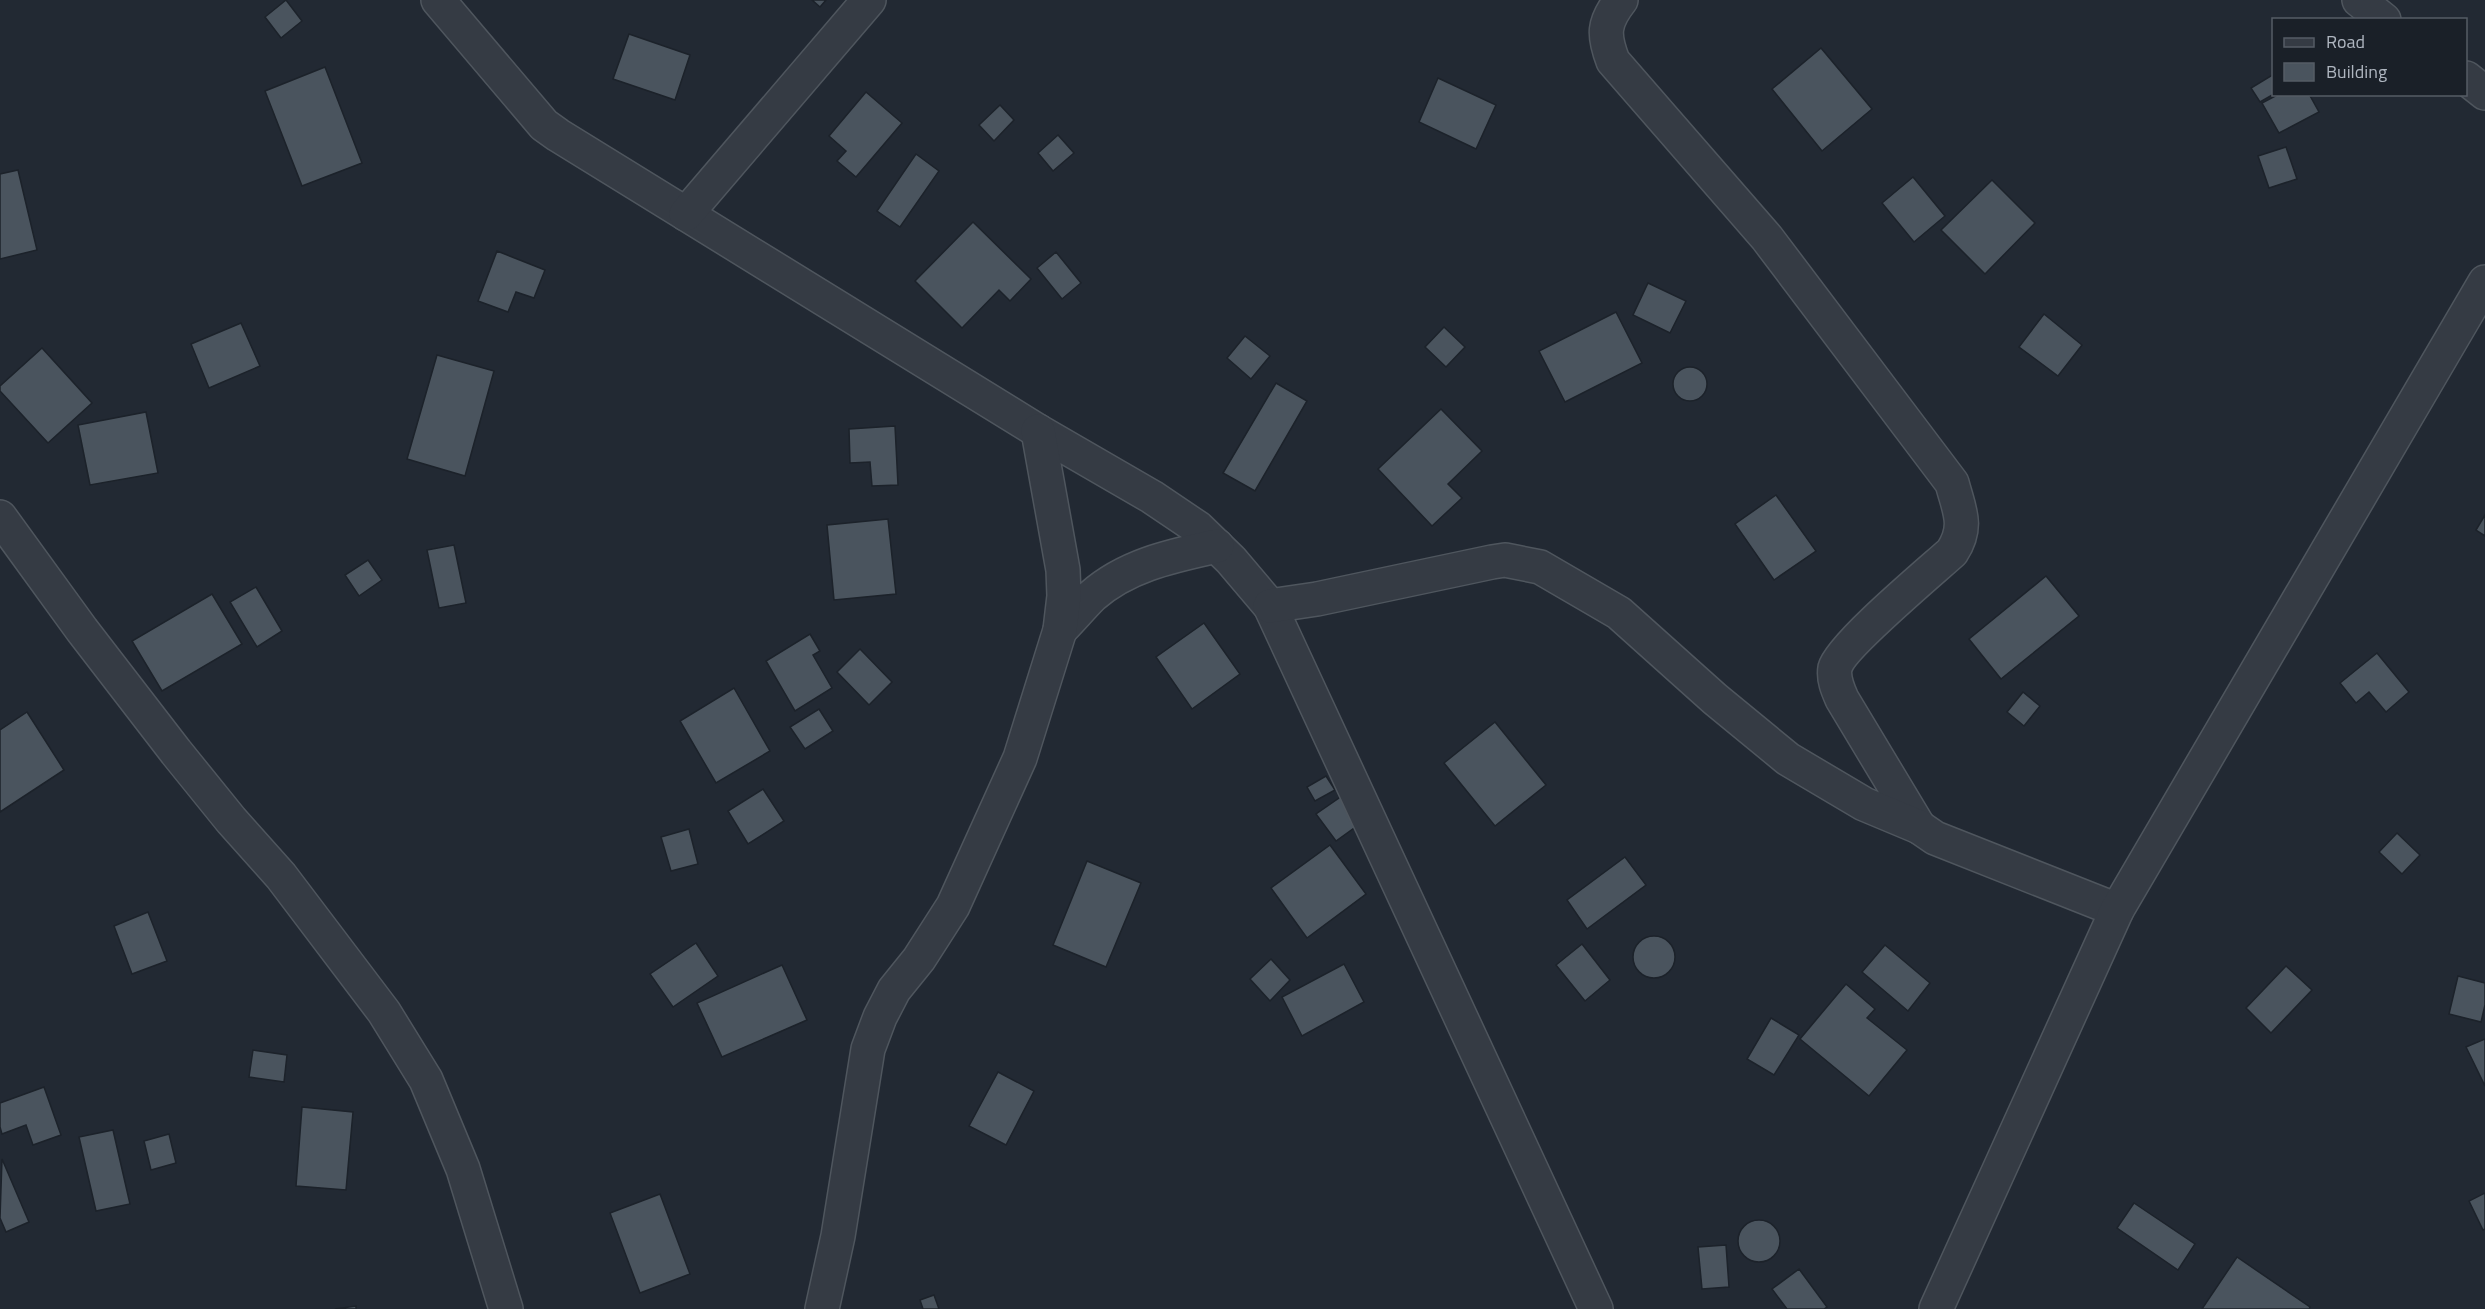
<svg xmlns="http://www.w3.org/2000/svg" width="2485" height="1309" font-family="'Titillium Web',sans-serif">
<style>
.building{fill:#4a545e;stroke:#1c222a;stroke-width:1.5}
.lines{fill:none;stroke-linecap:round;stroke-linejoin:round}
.minor-casing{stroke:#4f565e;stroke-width:36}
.minor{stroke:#353b44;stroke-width:33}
</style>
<rect width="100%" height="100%" fill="#222933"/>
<g class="building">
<polygon points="286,0 302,21 281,38 265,17"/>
<polygon points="812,0 826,0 820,7"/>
<polygon points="629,34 690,55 675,100 613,79"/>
<polygon points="1821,48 1872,109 1822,151 1772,89"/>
<polygon points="325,67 362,163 302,186 265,91"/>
<polygon points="2274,74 2274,94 2260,102 2251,88"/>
<polygon points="1438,78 1496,105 1476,149 1419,122"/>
<polygon points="866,92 902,123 856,177 837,161 846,151 829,136"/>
<polygon points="2279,94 2309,94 2319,112 2279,133 2262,103"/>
<polygon points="1000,105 1014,120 994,141 979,125"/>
<polygon points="1058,135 1074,153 1053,171 1038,153"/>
<polygon points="2286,147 2297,179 2269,188 2258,156"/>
<polygon points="916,154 939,171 900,227 877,211"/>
<polygon points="18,170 37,250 0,259 0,174"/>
<polygon points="1913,177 1945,216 1914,242 1882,203"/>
<polygon points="1992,180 2035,223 1985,274 1941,230"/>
<polygon points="973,222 1031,279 1010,301 999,290 962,328 915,281"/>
<polygon points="497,251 545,270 534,298 516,292 508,312 478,301"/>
<polygon points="1056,252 1081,283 1062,299 1037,268"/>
<polygon points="1648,283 1686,301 1670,333 1633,315"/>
<polygon points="1616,312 1642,363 1565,402 1539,351"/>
<polygon points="2044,314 2082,345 2058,376 2019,347"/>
<polygon points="241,323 260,366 209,388 191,344"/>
<polygon points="1444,327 1465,347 1446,367 1425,347"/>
<polygon points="1245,336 1270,356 1251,379 1227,358"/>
<polygon points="42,348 92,403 48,443 0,391 0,386"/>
<polygon points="437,355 494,371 465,476 407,459"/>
<circle cx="1690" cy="384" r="17"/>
<polygon points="1276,383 1307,401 1255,491 1223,473"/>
<polygon points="1441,409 1482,451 1448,484 1462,498 1432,526 1378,469"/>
<polygon points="146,412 158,473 90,485 78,425"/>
<polygon points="895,426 898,485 872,486 870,462 850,463 849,429"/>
<polygon points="1776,495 1816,551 1774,580 1735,524"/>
<polygon points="2485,515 2485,536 2476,530"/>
<polygon points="888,519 896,594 834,600 827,525"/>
<polygon points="454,545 466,603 439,608 427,550"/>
<polygon points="368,560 382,580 359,596 345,575"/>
<polygon points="2046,576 2079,616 2001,679 1969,639"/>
<polygon points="256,587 282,631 257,647 230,602"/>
<polygon points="212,594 242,644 162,691 132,641"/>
<polygon points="1204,623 1240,674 1192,709 1156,657"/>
<polygon points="810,634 820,651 813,655 832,688 795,711 766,661"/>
<polygon points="860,649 892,682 869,705 837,672"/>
<polygon points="2377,653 2409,692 2386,712 2369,692 2356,703 2340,683"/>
<polygon points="734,688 770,751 716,783 680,721"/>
<polygon points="2023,692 2040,706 2024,726 2007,712"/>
<polygon points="819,709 833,731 805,749 790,727"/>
<polygon points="27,712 64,770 0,812 0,730"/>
<polygon points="1495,722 1546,785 1495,826 1444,763"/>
<polygon points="1326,776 1335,790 1315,801 1307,787"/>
<polygon points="763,789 784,821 748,844 728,811"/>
<polygon points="1342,796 1361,823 1336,841 1316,814"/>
<polygon points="689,829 698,864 671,871 661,837"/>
<polygon points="2397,833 2420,855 2402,874 2379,852"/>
<polygon points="1330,845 1366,894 1307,938 1271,888"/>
<polygon points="1625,857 1646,885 1587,929 1567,900"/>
<polygon points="1087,861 1141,883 1106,967 1053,945"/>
<polygon points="148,912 167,961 132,974 114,926"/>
<circle cx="1654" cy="957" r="21"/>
<polygon points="696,943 718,976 673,1007 650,974"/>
<polygon points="1582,944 1610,980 1585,1001 1556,965"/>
<polygon points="1885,945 1930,983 1908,1011 1862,972"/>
<polygon points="1271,959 1290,980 1270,1001 1250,979"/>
<polygon points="1344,964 1364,1002 1302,1036 1282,997"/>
<polygon points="782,965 807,1020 722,1057 697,1003"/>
<polygon points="2286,966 2312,990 2271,1033 2246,1008"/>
<polygon points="2458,976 2485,983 2485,1005 2481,1022 2449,1014"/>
<polygon points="1846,984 1875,1009 1867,1018 1907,1050 1869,1096 1800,1039"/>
<polygon points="1771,1018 1799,1035 1774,1075 1747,1059"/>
<polygon points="2485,1039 2485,1086 2466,1047"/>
<polygon points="253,1050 287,1055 284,1082 249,1077"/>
<polygon points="998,1072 1034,1091 1006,1145 969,1126"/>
<polygon points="44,1087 61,1135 33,1145 26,1125 2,1134 0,1127 0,1103"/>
<polygon points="302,1107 353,1112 346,1190 296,1186"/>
<polygon points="113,1130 130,1204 96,1211 79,1137"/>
<polygon points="169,1134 176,1163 151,1170 144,1141"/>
<polygon points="2,1159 29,1222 6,1232 0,1218"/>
<polygon points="2485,1193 2485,1229 2483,1230 2469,1201"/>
<polygon points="660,1194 690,1274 640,1293 610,1213"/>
<polygon points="2134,1203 2195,1244 2178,1270 2117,1228"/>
<circle cx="1759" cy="1241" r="21"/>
<polygon points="1726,1245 1729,1287 1702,1289 1698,1247"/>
<polygon points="2237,1257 2310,1307 2309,1309 2202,1309"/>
<polygon points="1799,1269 1827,1307 1824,1309 1787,1309 1772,1289"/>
<polygon points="934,1295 939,1309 923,1309 920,1300"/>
<polygon points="356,1306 356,1309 335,1309"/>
</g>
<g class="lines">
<defs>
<g id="minor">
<polyline points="438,0 544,125 558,135 1038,431 1152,497 1198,528 1231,560 1270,606 1596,1309"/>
<path d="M 1621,0 C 1603,23 1603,35 1613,61 L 1767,238 L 1952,483 C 1959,510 1969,526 1952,552 C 1931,571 1840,647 1835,668 C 1833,679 1838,690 1842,699 L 1919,827"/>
<polyline points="2359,0 2384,20"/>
<polyline points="2466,78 2485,93"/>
<polyline points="686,214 869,0"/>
<polyline points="0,517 82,630 176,752 231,820 281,876 384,1012 426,1080 463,1169 506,1309"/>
<polyline points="1270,606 1317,599 1492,562 1505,560 1540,567 1619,613 1715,699 1788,759 1864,804 1919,827 1935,838 2117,910"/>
<path d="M 1060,630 C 1071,619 1081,607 1092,596 C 1127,565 1172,556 1217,546"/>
<polyline points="822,1309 838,1236 868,1049 880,1017 894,990 919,959 953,906 1020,758 1060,630 1064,596 1063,570 1038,431"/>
<polyline points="1936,1309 2117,910 2485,282"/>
</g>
</defs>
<use href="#minor" class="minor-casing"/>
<use href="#minor" class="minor"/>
</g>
<rect x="2272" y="18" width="195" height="78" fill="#1a2028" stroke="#565c65" stroke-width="1.5"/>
<rect x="2284" y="38" width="30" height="9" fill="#353b44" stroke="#565c65" stroke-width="1.5"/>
<text x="2326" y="48" font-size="18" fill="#afb6c0">Road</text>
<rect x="2284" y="63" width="30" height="18" fill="#4a545e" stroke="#565c65" stroke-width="1.5"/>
<text x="2326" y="78" font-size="18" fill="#afb6c0">Building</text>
</svg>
